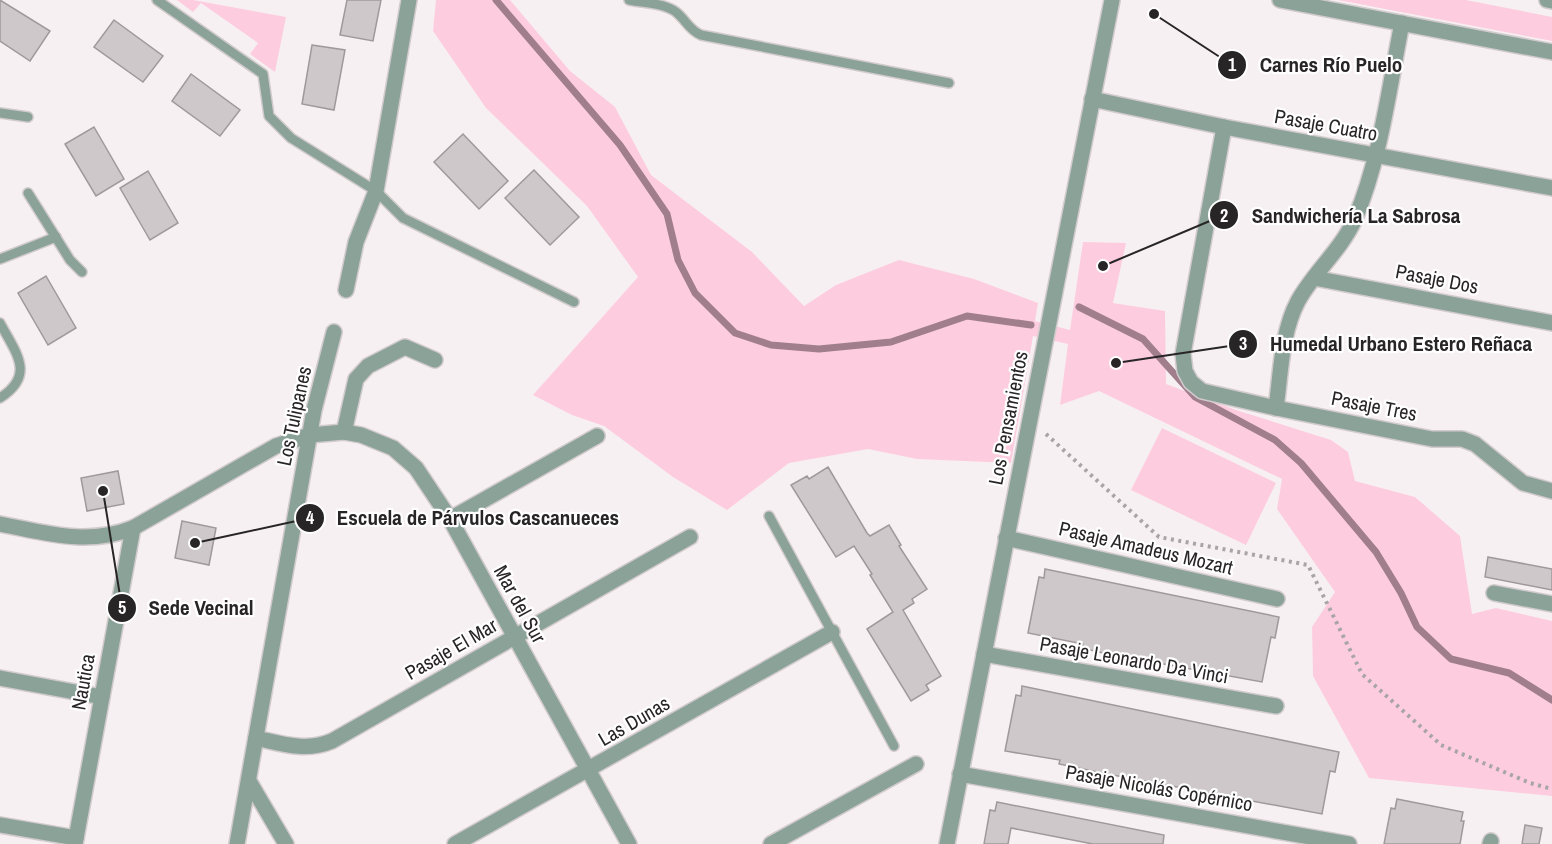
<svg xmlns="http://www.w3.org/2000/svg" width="1552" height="844" font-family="'Archivo Narrow',sans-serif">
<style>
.green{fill:#fdcddf}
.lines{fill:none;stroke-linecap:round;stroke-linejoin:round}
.stream{stroke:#a07e8b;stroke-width:7}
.building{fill:#cec8ca;stroke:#a0999c;stroke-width:1.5}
.service-casing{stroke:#d2cbcd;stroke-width:12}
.minor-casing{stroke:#d2cbcd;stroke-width:18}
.tertiary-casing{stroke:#d2cbcd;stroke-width:18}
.path{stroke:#a9a4a5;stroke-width:4;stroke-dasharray:3 4.5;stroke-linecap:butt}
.service{stroke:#8ba299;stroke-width:9}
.minor{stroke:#8ba299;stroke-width:15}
.tertiary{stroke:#8ba299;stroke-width:15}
.labels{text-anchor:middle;stroke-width:4.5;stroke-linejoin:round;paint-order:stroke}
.street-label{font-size:20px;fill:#282526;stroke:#fff}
.leader{fill:none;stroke:#282526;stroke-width:2}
.callout-dot{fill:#282526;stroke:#fff;stroke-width:2}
.mark-label{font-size:18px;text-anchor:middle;font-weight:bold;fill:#fff}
.callout-label{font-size:21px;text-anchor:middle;font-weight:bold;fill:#282526;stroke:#fff;stroke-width:4.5;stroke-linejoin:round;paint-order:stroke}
</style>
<rect width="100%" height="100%" fill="#f7f0f2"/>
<g class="green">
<polygon points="177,0 193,0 286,17 275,72 250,54 258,43 201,3 193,12"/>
<polygon points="436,0 510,0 570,71 615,107 651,175 752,252 804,306 836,285 899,260 974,279 1038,303 1035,321 1070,330 1083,242 1126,243 1113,303 1165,311 1166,384 1236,410 1331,440 1348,452 1355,481 1415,497 1460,536 1472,614 1496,608 1552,621 1552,796 1369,778 1313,676 1312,627 1335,592 1277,509 1282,479 1099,391 1060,405 1068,344 1033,336 1011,463 917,459 868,449 789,463 727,510 673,477 604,426 572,415 533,395 638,277 587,206 486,108 433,31"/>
<polygon points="1338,0 1466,0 1552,17 1552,41"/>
<polygon points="1162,428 1276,483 1246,545 1131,490"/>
</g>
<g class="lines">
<g class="stream">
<polyline points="496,0 620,145 667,214 678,260 695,293 735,333 771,345 819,349 891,342 967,316 1031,325"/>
<polyline points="1079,307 1143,339 1195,397 1275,440 1301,463 1376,552 1401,593 1417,627 1451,659 1509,673 1552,700"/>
</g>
</g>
<g class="building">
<polygon points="0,0 50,31 30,61 0,41"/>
<polygon points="347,0 381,0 373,41 340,35"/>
<polygon points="114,20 163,56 143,82 94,47"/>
<polygon points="312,45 345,50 334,110 302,104"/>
<polygon points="191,74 240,110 220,136 172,101"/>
<polygon points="94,127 124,179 96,196 65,144"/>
<polygon points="463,134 508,181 479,209 434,162"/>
<polygon points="534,170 579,217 550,245 505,198"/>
<polygon points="148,171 178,223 150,240 120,188"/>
<polygon points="46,276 76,328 48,345 18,293"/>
<polygon points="828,467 867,533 870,536 889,525 901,545 899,546 927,589 912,599 914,603 903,610 941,676 926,685 929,690 911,701 867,629 893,612 870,575 872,574 854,546 836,557 791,485 807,476 809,479"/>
<polygon points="118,471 124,504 87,511 81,478"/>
<polygon points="182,521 216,528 209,565 175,558"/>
<polygon points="1488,557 1552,569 1552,590 1485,577"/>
<polygon points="1045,569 1279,617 1275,638 1271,637 1262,682 1103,653 1082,648 1083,644 1028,633 1039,577 1044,578"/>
<polygon points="1022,686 1339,752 1335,772 1330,771 1322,814 1102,773 1059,764 1060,760 1005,751 1016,695 1021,696"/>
<polygon points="1397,799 1463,812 1461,821 1464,821 1460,844 1384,844 1391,808 1395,809"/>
<polygon points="997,802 1164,835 1163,844 1093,844 1011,828 1008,844 984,844 990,810 995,811"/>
<polygon points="1525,825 1542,828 1539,844 1522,844"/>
</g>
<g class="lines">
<defs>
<g id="service">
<polyline points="157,0 263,74 269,116 291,138 376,191 403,218 574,302"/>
<path d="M 629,0 C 644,3 664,3 676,12 C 686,20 689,30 701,35 L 949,83"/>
<polyline points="0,113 28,117"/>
<polyline points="28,193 70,260 82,272"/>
<polyline points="0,259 56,237"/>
<path d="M 0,323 C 16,353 36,375 0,398"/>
<polyline points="769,516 894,746"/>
</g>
<g id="minor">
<polyline points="1092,99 1224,127 1552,188"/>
<polyline points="1224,127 1183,354 1185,371 1191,382 1202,391 1276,408 1432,439 1462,439 1475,444 1523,483 1552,491"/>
<polyline points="1314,278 1552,323"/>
<polyline points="346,290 356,242 376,191 409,0"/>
<path d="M 1276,408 C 1281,373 1281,333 1298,301 C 1314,272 1341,250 1355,219 C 1381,157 1389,88 1402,23"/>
<polyline points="344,432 356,379 368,366 405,347 435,360"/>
<polyline points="450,519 597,436"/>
<path d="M 0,524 C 47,533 87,546 133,528 L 276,446 L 310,435 L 344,432 L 361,435 L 393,448 L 416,468 L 450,519 L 629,844"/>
<polyline points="1006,538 1277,599"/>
<polyline points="1494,593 1552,604"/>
<polyline points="984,654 1276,706"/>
<polyline points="0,678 102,697"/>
<path d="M 256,738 C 283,744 306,752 332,741 L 690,537"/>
<polyline points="960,774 1349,844"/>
<polyline points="249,781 286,844"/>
<polyline points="0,825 76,838"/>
<polyline points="75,844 133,528"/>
<polyline points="237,844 314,410 334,332"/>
<polyline points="455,844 832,632"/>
<polyline points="771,844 916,764"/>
<polyline points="1490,844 1491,841"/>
</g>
<g id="tertiary">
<polyline points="1280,0 1552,52"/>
<polyline points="1547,0 1552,1"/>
<polyline points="947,844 1112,0"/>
</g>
</defs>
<use href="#service" class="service-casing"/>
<use href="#minor" class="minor-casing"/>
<use href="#tertiary" class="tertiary-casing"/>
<polyline class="path" points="1046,434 1159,537 1308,565 1362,674 1441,745 1530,783 1552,789"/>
<use href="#service" class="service"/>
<use href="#minor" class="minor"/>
<use href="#tertiary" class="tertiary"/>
</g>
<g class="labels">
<g class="street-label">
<text transform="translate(1326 125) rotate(10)" y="7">Pasaje Cuatro</text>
<text transform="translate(1437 279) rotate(11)" y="7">Pasaje Dos</text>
<text transform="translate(1374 406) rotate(11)" y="7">Pasaje Tres</text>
<text transform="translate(294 416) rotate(-78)" y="7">Los Tulipanes</text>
<text transform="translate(1008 418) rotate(-79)" y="7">Los Pensamientos</text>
<text transform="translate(1146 548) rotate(13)" y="7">Pasaje Amadeus Mozart</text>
<text transform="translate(520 604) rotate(61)" y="7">Mar del Sur</text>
<text transform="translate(451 649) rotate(-30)" y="7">Pasaje El Mar</text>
<text transform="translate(1134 660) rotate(10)" y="7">Pasaje Leonardo Da Vinci</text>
<text transform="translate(83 682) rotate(-80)" y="7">Nautica</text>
<text transform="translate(634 721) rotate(-30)" y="7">Las Dunas</text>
<text transform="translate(1159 788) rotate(10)" y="7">Pasaje Nicolás Copérnico</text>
</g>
</g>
<path class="leader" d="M1154 14L1232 65M1103 266L1224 215M1116 363L1243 344M195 543L310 518M103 491L122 608"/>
<g class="callout-dot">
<circle cx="1154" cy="14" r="6"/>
<circle cx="1103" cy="266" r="6"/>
<circle cx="1116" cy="363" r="6"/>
<circle cx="195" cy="543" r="6"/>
<circle cx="103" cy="491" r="6"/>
<circle cx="1232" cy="65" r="15"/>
<circle cx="1224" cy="215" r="15"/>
<circle cx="1243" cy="344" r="15"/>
<circle cx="310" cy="518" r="15"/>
<circle cx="122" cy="608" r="15"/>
</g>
<g class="mark-label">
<text x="1232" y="71">1</text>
<text x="1224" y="222">2</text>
<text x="1243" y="350">3</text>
<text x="310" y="524">4</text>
<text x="122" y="614">5</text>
</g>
<g class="callout-label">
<text x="1331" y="72">Carnes Río Puelo</text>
<text x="1356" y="223">Sandwichería La Sabrosa</text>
<text x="1401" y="351">Humedal Urbano Estero Reñaca</text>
<text x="478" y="525">Escuela de Párvulos Cascanueces</text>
<text x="201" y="615">Sede Vecinal</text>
</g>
</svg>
